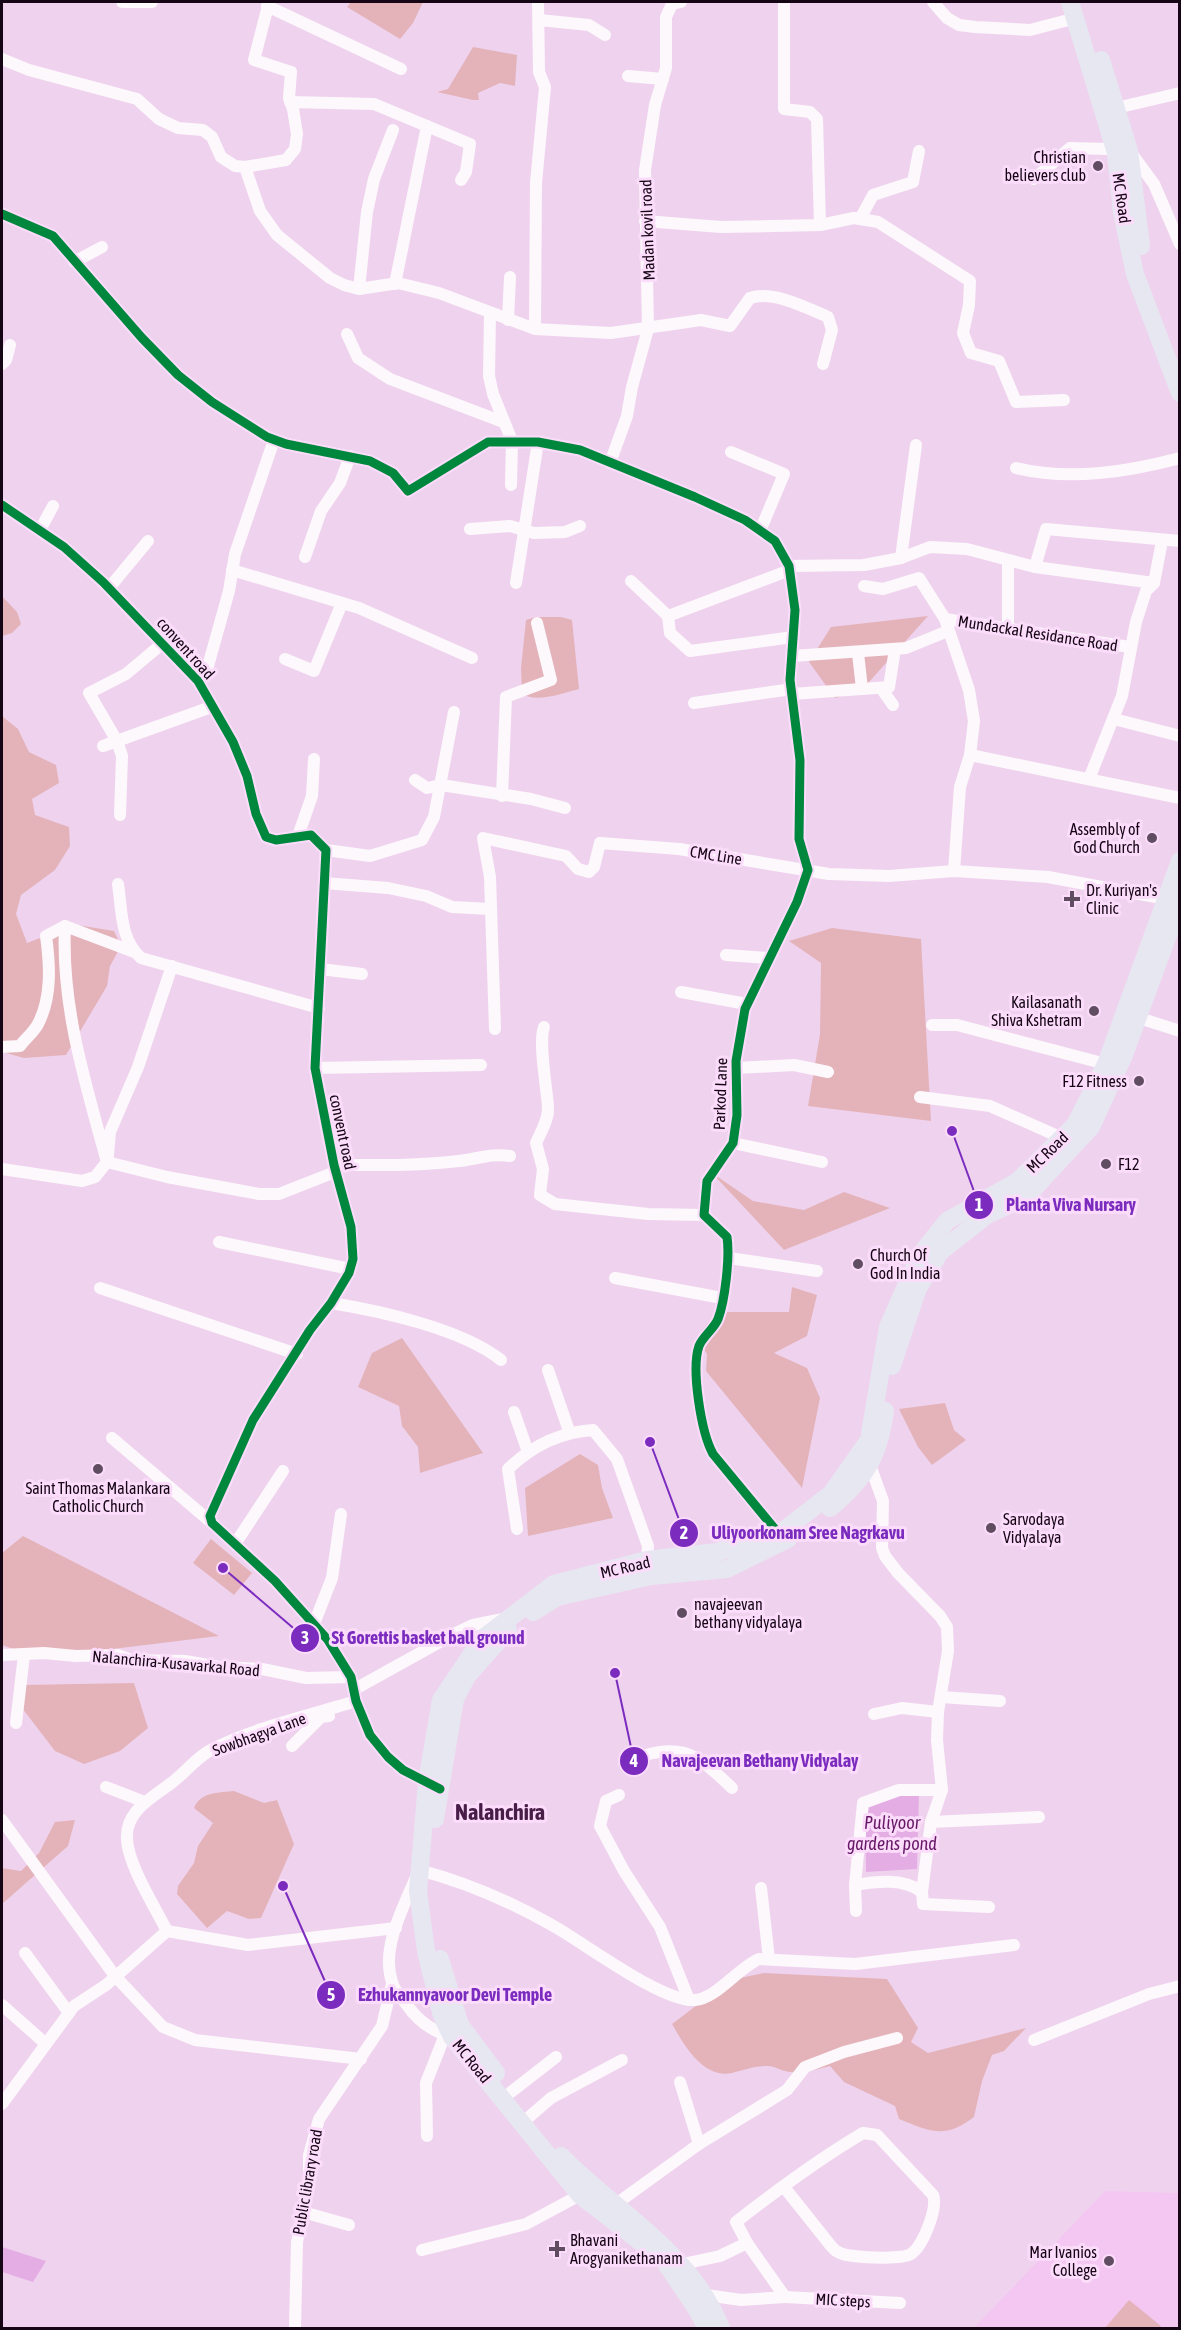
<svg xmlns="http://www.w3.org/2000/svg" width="1181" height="2330" font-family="'Asap Condensed',sans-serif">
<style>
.built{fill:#f3c7f2}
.green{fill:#e4b3ba}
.water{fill:#e4aee4}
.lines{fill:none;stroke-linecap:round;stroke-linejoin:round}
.street{stroke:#fdf8fc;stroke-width:12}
.primary{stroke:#e7e7f2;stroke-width:18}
.cycleway-casing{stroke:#fcdcfb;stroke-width:13}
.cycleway{stroke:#00873e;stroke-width:9}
.poi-dot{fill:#614d61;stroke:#fcdcfb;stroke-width:2}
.labels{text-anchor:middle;stroke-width:6;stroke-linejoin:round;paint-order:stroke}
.poi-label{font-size:16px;fill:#150515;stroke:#fcdcfb;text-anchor:start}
.street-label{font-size:16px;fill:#150515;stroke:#fcdcfb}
.water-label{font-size:18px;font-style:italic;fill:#661867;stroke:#fcdcfb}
.district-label{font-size:22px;font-weight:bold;fill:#481e48;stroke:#fcdcfb}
.leader{fill:none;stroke:#7b2cbf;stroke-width:2}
.callout-dot{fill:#7b2cbf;stroke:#fcdcfb;stroke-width:2}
.mark-label{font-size:18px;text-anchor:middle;font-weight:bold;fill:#fff}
.callout-label{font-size:18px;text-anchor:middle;font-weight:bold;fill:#7b2cbf;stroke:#fcdcfb;stroke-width:6;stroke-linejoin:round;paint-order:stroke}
</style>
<rect width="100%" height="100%" fill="#efd3ee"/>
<polygon class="built" points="1105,2191 1179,2193 1179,2328 974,2328"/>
<g class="green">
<polygon points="351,2 423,2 413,23 400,39 347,7"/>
<polygon points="473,47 517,55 515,86 500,83 478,93 479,100 473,100 437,92 448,89"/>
<polygon points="2,596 17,612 21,624 12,633 2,636"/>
<polygon points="928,616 861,691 835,698 809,662 831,627"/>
<path d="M 536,617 L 561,617 L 572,620 L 579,689 C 563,693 537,703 522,694 L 521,668 L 526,620 Z"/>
<polygon points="2,716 18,729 29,752 56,765 59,783 32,799 35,815 69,827 70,846 55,870 21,895 16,914 27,943 53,933 65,923 114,931 121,946 110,966 107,986 66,1055 24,1058 2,1052"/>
<polygon points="832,928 921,939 931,1121 808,1106 820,1034 821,963 789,941"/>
<polygon points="712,1173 753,1201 804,1210 844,1192 890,1208 784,1250"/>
<polygon points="792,1287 817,1295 807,1336 774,1353 807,1368 820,1398 802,1488 706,1371 707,1354 698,1340 702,1330 717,1312 789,1312"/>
<polygon points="402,1338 483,1453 420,1473 418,1447 402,1426 399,1406 358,1387 372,1353"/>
<polygon points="945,1403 954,1430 966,1440 932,1465 918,1447 899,1409"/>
<polygon points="580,1454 598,1465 602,1488 613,1518 528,1536 525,1488"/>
<polygon points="23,1536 219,1636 39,1658 2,1645 2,1553"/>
<polygon points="211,1539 252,1573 234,1595 193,1563"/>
<polygon points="134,1683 148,1728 120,1751 84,1764 55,1751 22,1708 22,1685"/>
<path d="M 234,1791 L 264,1803 L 277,1800 L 294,1844 L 261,1918 L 249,1919 L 227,1911 L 207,1928 L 177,1894 L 178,1886 L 194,1863 L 198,1846 L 213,1823 L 194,1808 C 201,1791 219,1793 234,1791 Z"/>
<polygon points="75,1820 68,1846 2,1904 2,1868 21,1871 39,1853 55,1822"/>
<path d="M 764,1973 L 887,1979 L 918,2028 L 911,2042 L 928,2053 L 1026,2028 L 1004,2051 L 992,2055 L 982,2081 L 974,2117 C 945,2139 931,2132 899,2119 L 895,2106 L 844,2082 L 830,2066 C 814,2070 802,2075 785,2071 C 779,2070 775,2066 768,2066 C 754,2066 745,2070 732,2073 C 703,2079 684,2045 672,2024 L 730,1980 Z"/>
<polygon points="1129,2300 1161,2326 1159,2328 1105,2328"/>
</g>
<g class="water">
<polygon points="919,1794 917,1869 866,1872 865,1797"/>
<polygon points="2,2247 46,2261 33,2282 2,2272"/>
</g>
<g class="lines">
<g class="street">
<polyline points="122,2 152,2"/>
<polyline points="784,2 784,109 810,112 817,119 820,225"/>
<polyline points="933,2 947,18 959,25 975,27 1030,30 1076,18"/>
<polyline points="267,6 401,69"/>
<polyline points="539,20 589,25 605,35"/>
<path d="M 2,59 L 29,70 L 137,99 L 159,119 L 178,128 L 203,130 L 212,137 L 221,157 L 235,166 L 245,167 L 260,211 L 277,235 L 330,278 L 344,285 L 359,289 L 398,283 L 439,293 L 535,329 L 611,333 L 701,320 L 730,326 L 750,298 C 773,290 807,308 828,317 L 832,330 L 823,364"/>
<polyline points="628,76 663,79"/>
<polyline points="290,102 374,104 470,144 466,172 461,180"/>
<polyline points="1116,108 1180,93"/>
<polyline points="1132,154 1154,184 1180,244"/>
<polyline points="245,167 286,160 295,149 297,134 293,109 289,98 291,72 254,60 269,2"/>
<polyline points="1034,179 1070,148 1109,149 1116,153"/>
<path d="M 2,214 L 53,236 L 142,338 L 178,375 L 212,402 L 267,437 L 286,444 L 370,461 L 393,473 L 408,491 L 488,442 L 538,442 L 580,450 L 695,497 L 745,520 L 775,541 L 789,566 L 795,610 L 790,680 L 800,760 L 799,839 L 808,870 L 797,902 L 745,1009 L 736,1061 L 737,1115 L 733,1143 L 707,1181 L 704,1215 L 727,1237 C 730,1257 725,1301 718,1319 C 714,1329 703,1336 699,1346 C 691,1369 701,1432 713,1454 L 779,1534"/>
<polyline points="860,219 873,195 913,182 919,151"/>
<polyline points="645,221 721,227 820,225 854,218 878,222 970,281 969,305 963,333 971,353 999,361 1016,402 1064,400"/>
<polyline points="74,262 102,247"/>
<polyline points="395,284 427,126"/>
<polyline points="359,289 367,212 374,179 393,130"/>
<polyline points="490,314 489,376 493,394 512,441 511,485"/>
<polyline points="508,320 510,277"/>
<polyline points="535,329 536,183 545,87 539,72 538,2"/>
<polyline points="347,334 358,358 390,379 503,422"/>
<polyline points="2,364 6,360 10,345"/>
<polyline points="731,452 784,474 760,531"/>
<polyline points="610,463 627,416 632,387 648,329 645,170 655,105 666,68 666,17 672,4 681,2"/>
<path d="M 1016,468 C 1070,481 1127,472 1180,458"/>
<polyline points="2,505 64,547 103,582 198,681 233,742 247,776 256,814 266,837 276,840 311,835 326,850 315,1068 334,1165 351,1227 353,1259 349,1273 331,1303 310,1330 253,1420 210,1516 212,1523 275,1581 328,1640 351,1677 356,1701 370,1735 388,1757 403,1770 432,1784"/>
<polyline points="470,529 510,526 534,533 565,532 580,526"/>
<polyline points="40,530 53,506"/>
<polyline points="305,557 321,511 340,483 350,456"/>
<polyline points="901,558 916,445"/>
<polyline points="789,566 864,565 901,558 930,547 967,549 1035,567 1046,529 1180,541"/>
<polyline points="1035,567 1154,583"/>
<polyline points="232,570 359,608 472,658"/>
<polyline points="631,581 668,616 670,633 690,651 793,637"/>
<polyline points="516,583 538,442"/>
<polyline points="864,586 883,589 919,578 945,619 969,690 974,721 970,755 960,787 954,871"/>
<polyline points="109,588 148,541"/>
<polyline points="668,616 790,570"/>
<polyline points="945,619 1130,647"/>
<polyline points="1008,628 1008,560"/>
<polyline points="858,653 862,689"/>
<polyline points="792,656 906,648 948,631"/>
<polyline points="285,659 314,671 342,603"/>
<polyline points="198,681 208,666 229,591 235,554 274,440"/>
<polyline points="881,688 893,705"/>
<polyline points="792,694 889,687 895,649"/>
<polyline points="694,703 792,689"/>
<polyline points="1114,719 1180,736"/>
<polyline points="103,746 211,707"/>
<polyline points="970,755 1180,798"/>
<polyline points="1089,779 1122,696 1136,622 1146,591 1154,583 1162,541"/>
<polyline points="415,780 427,788 441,785 531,799 565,808"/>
<polyline points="502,796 506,697 551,680 537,623"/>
<polyline points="120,815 122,756 117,741 89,693 126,674 163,643"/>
<polyline points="298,836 312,796 314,759"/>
<polyline points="326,850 370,856 422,840 434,817 454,712"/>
<polyline points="324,883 388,888 426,896 452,907 490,909"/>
<path d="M 118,884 C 122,911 120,939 141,958 L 319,1008"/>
<path d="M 65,926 C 61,1007 86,1085 107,1162"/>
<polyline points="726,955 769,958"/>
<polyline points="320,969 362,974"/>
<polyline points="681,992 747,1004"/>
<polyline points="1136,1017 1180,1031"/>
<polyline points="932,1025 957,1025 1106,1064"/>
<path d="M 544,1027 C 538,1042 547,1089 548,1107 C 549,1119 541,1132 536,1143 L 543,1169 L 540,1195 L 555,1204 L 648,1214 L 704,1215"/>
<polyline points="495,1029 490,877 483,838 566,856 578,869 589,872 594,867 600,843 679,849 829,874 889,876 954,871 1048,877 1172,900"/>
<path d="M 2,1047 L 20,1046 C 25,1039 34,1032 38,1024 C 52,997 50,965 46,936 L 65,926 L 134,952"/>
<polyline points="315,1068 481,1065"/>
<polyline points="736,1068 794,1065 828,1072"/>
<polyline points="920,1097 990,1106 1062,1138"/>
<polyline points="733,1143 822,1162"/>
<polyline points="108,1155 110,1132 138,1067 172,966"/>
<path d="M 334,1165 C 376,1165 418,1166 459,1161 C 477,1159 492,1153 510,1156"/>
<polyline points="2,1169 82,1181 95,1177 107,1162 167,1177 259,1194 279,1194 335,1172"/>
<polyline points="219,1242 350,1269"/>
<polyline points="729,1258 817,1271"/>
<polyline points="615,1278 722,1298"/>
<polyline points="100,1288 297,1354"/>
<path d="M 331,1303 C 381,1311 462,1329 501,1360"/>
<polyline points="548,1370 569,1431"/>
<polyline points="514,1412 528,1452"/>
<polyline points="112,1438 212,1523"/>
<polyline points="870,1465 883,1501 882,1548 885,1556 898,1573 940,1616 947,1627 948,1651 938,1712 937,1740 942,1790 931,1822 922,1892 923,1904 989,1907"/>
<path d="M 517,1529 L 508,1469 C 532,1446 559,1432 593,1430 L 617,1459 L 648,1546 L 647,1560"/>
<polyline points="235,1544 283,1471"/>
<polyline points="314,1624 332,1578 341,1514"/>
<polyline points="2,1655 44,1653 76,1656 117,1655 132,1660 185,1661 219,1667 262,1669 306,1678 351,1677"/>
<polyline points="355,1689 456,1633 473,1625 503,1619"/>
<polyline points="941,1697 1000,1701"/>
<polyline points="874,1714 902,1708 938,1712"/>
<polyline points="16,1723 24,1655"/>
<polyline points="292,1746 321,1717 329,1716"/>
<path d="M 624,1762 C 679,1742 692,1749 732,1788"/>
<polyline points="106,1787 145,1802"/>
<polyline points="619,1795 606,1801 600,1826 624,1871 660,1927 689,2000"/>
<polyline points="2,1820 115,1976 163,2027 195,2040 361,2059"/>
<polyline points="931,1822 1039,1817"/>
<polyline points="855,1885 856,1911"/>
<polyline points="761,1888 769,1959"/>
<path d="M 922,1892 C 904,1878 877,1881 855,1885 L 863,1803 L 899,1790 L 942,1790"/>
<path d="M 167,1931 C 155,1907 128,1865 127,1839 C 125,1811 152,1798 170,1784 C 184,1774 194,1760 209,1751 C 249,1729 311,1715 356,1701"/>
<polyline points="25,1953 69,2013"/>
<polyline points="2,2005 46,2044"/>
<path d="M 452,2037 C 434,2032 418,2021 407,2005 C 402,1999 394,1990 392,1982 C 380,1946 406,1903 419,1870 C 465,1882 509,1901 550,1924 C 582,1941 662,2003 695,2000 C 716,1999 738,1968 759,1959 L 855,1964 L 1014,1945"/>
<polyline points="1034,2040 1149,1994 1180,1986"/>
<polyline points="680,2082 699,2144"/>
<polyline points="511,2092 556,2057"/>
<polyline points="2,2104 74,2006 106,1985 167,1931 248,1945 396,1928"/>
<polyline points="529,2117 551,2098 622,2060"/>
<polyline points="427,2136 426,2083 445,2035"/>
<polyline points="616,2204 699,2144 787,2090 805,2067 844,2052 897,2038"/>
<polyline points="303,2212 349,2225"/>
<path d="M 747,2243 L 736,2222 C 777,2190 819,2159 863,2133 L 877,2135 L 933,2195 C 938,2208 923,2246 911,2254 C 902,2260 848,2258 838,2252 C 835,2251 833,2248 831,2246 L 784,2187"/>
<polyline points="422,2250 526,2224 580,2195"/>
<polyline points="683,2264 720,2256 747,2243 785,2297 741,2300 706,2295"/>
<polyline points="785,2297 900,2303"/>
<polyline points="295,2328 297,2242 309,2183 309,2155 319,2119 382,2026 392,1984"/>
</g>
<g class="primary">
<polyline points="1070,2 1116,153 1122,212 1135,274 1180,393"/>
<polyline points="1101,60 1129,151 1141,246"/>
<polyline points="892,1366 918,1288 940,1252 987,1215 1026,1197 1091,1127 1124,1055 1180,902"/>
<path d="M 830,1508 C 865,1479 879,1456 885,1411"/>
<polyline points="533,1612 557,1597 651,1576 727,1569 788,1539"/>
<polyline points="435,1819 455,1699 467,1676 508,1630"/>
<polyline points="440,1959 460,2025 496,2073"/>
<path d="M 561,2156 C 617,2213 690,2251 721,2328"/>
<polyline points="707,2328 696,2308 663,2259 580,2195 452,2037 442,2016 426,1951 418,1891 427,1782 441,1700 482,1639 554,1584 647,1560 717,1552 779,1534 831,1494 869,1440 888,1327 920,1255 947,1221 1018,1181 1075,1125 1106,1064 1180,861"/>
</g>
<defs>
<g id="cycleway">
<path d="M 2,214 L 53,236 L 142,338 L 178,375 L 212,402 L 267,437 L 286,444 L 370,461 L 393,473 L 408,491 L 488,442 L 538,442 L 580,450 L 695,497 L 745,520 L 775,541 L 789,566 L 795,610 L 790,680 L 800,760 L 799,839 L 808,870 L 797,902 L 745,1009 L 736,1061 L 737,1115 L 733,1143 L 707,1181 L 704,1215 L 727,1237 C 730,1257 725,1301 718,1319 C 714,1329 703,1336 699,1346 C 691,1369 701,1432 713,1454 L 779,1534"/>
<polyline points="2,505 64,547 103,582 198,681 233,742 247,776 256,814 266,837 276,840 311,835 326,850 315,1068 334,1165 351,1227 353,1259 349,1273 331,1303 310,1330 253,1420 210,1516 212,1523 275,1581 328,1640 351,1677 356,1701 370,1735 388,1757 403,1770 440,1789"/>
</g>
</defs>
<use href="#cycleway" class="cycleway-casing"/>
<use href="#cycleway" class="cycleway"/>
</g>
<g class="poi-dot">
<circle cx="1098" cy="166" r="6"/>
<circle cx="1152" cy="838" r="6"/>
<path d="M1069 890h6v6h6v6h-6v6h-6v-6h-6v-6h6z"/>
<circle cx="1094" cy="1011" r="6"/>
<circle cx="1139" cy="1081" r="6"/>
<circle cx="1106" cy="1164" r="6"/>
<circle cx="858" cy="1264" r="6"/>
<circle cx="98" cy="1469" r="6"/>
<circle cx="991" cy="1528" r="6"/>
<circle cx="682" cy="1613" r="6"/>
<path d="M554 2240h6v6h6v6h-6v6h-6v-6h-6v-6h6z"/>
<circle cx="1109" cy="2261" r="6"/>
</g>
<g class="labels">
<g class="poi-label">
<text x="1086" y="163" text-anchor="end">Christian<tspan x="1086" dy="18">believers club</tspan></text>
<text x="1140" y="835" text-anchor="end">Assembly of<tspan x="1140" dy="18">God Church</tspan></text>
<text x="1086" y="896">Dr. Kuriyan's<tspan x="1086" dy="18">Clinic</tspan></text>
<text x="1082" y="1008" text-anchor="end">Kailasanath<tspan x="1082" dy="18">Shiva Kshetram</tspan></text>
<text x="1127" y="1087" text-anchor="end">F12 Fitness</text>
<text x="1118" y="1170">F12</text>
<text x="870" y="1261">Church Of<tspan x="870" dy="18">God In India</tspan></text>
<text x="98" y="1494" text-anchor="middle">Saint Thomas Malankara<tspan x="98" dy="18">Catholic Church</tspan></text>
<text x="1003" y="1525">Sarvodaya<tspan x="1003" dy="18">Vidyalaya</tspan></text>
<text x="694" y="1610">navajeevan<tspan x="694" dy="18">bethany vidyalaya</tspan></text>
<text x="570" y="2246">Bhavani<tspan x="570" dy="18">Arogyanikethanam</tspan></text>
<text x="1097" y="2258" text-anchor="end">Mar Ivanios<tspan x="1097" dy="18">College</tspan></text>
</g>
<g class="street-label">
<text transform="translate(1122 198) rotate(82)" y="6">MC Road</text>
<text transform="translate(647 230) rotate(-92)" y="6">Madan kovil road</text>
<text transform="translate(1038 633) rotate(9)" y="6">Mundackal Residance Road</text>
<text transform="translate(186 648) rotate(48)" y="6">convent road</text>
<text transform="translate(716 855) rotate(9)" y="6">CMC Line</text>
<text transform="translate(720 1094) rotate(-88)" y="6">Parkod Lane</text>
<text transform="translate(343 1132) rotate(78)" y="6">convent road</text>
<text transform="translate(1047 1152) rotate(-44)" y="6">MC Road</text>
<text transform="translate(625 1567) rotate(-13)" y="6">MC Road</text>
<text transform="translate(176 1663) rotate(5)" y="6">Nalanchira-Kusavarkal Road</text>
<text transform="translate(259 1734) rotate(-20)" y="6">Sowbhagya Lane</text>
<text transform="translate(472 2061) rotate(51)" y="6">MC Road</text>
<text transform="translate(307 2182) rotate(-80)" y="6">Public library road</text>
<text transform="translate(843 2300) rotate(3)" y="6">MIC steps</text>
</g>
<g class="water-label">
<text x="892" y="1829">Puliyoor<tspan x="892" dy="21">gardens pond</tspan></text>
</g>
<g class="district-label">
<text x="500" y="1820">Nalanchira</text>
</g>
</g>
<path class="leader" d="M952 1131L979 1205M650 1442L684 1533M223 1568L305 1638M615 1673L634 1761M283 1886L331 1995"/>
<g class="callout-dot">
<circle cx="952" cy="1131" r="6"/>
<circle cx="650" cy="1442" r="6"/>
<circle cx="223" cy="1568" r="6"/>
<circle cx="615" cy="1673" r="6"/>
<circle cx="283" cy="1886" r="6"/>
<circle cx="979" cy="1205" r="15"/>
<circle cx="684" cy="1533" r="15"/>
<circle cx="305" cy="1638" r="15"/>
<circle cx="634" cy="1761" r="15"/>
<circle cx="331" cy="1995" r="15"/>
</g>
<g class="mark-label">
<text x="979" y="1211">1</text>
<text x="684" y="1539">2</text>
<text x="305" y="1644">3</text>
<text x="634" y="1767">4</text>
<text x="331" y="2001">5</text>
</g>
<g class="callout-label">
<text x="1071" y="1211">Planta Viva Nursary</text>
<text x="808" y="1539">Uliyoorkonam Sree Nagrkavu</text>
<text x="428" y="1644">St Gorettis basket ball ground</text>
<text x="760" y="1767">Navajeevan Bethany Vidyalay</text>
<text x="455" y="2001">Ezhukannyavoor Devi Temple</text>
</g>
<rect width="1181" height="2330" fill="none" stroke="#150515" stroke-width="6"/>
</svg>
